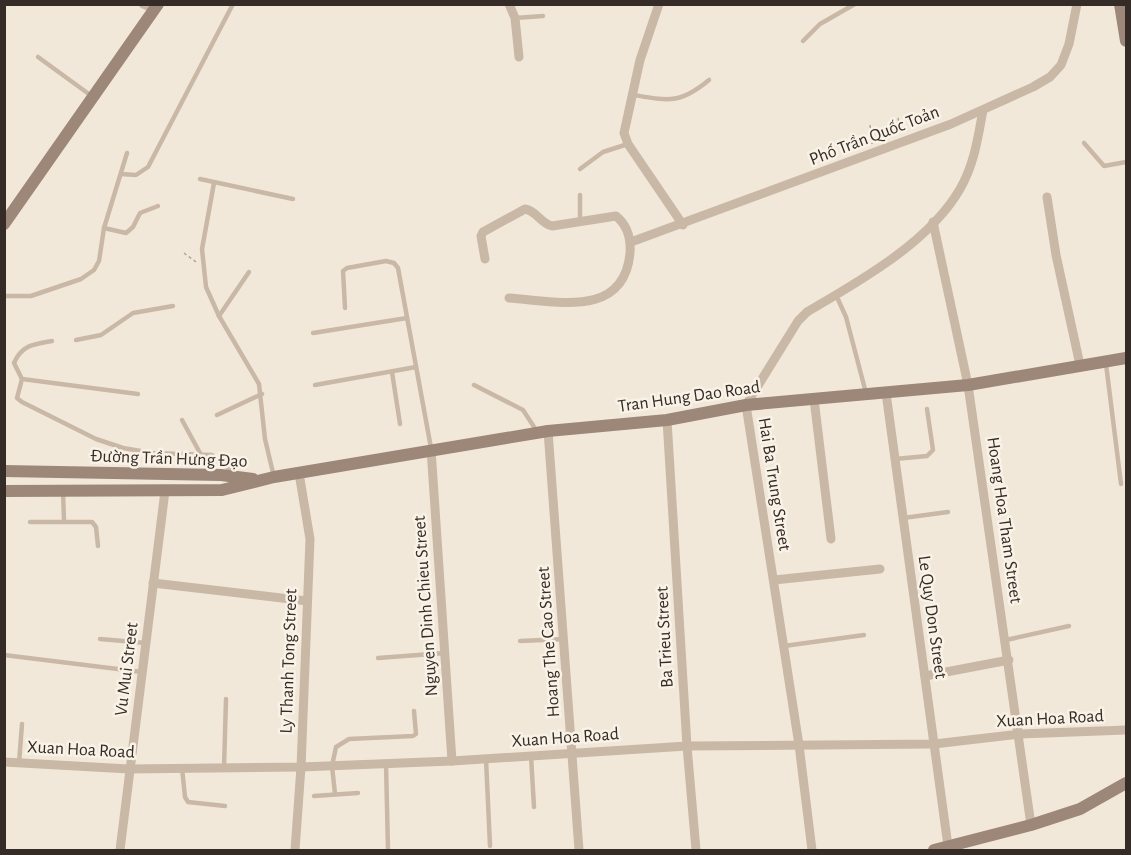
<svg xmlns="http://www.w3.org/2000/svg" width="1131" height="855" font-family="'Alegreya Sans',sans-serif">
<style>
.lines{fill:none;stroke-linecap:round;stroke-linejoin:round}
.path{stroke:#b5a291;stroke-width:1.5;stroke-dasharray:3 3;stroke-linecap:butt}
.lane{stroke:#cab8a6;stroke-width:4.5}
.street{stroke:#cab8a6;stroke-width:9}
.secondary{stroke:#9d8778;stroke-width:12}
.labels{text-anchor:middle;stroke-width:5;stroke-linejoin:round;paint-order:stroke}
.street-label{font-size:18px;fill:#362c27;stroke:#f9f2e7}
</style>
<rect width="100%" height="100%" fill="#f2e8da"/>
<g class="lines">
<g class="path">
<polyline points="898,118 901,133"/>
<polyline points="870,125 872,144"/>
<polyline points="184,253 196,262"/>
</g>
<g class="lane">
<polyline points="515,18 543,16"/>
<polyline points="803,41 820,24 855,4"/>
<polyline points="38,57 93,97"/>
<path d="M 634,95 C 669,101 680,104 709,80"/>
<polyline points="1084,143 1104,166 1126,162"/>
<polyline points="580,169 603,152 628,144"/>
<polyline points="121,174 136,175 148,167 233,4"/>
<polyline points="200,179 293,199"/>
<polyline points="214,183 202,249 206,287 219,316 259,384 265,439 274,477"/>
<polyline points="580,222 580,195"/>
<polyline points="104,228 126,233 133,227 140,213 158,206"/>
<polyline points="836,295 846,317 866,393"/>
<polyline points="4,296 31,296 81,279 94,270 99,261 104,228 127,153"/>
<polyline points="345,308 343,271 347,268 386,261 394,263 398,268 431,448"/>
<polyline points="219,316 249,272"/>
<polyline points="313,333 407,318"/>
<polyline points="76,340 101,335 133,313 173,306"/>
<path d="M 52,341 C 34,344 22,345 14,363 L 22,379 L 138,394"/>
<polyline points="1106,364 1121,484"/>
<polyline points="392,372 400,424"/>
<polyline points="22,379 17,398 22,402 96,439 123,448 152,453 212,455 234,473"/>
<polyline points="315,385 416,367"/>
<polyline points="474,385 523,410 536,430"/>
<polyline points="217,415 262,394"/>
<polyline points="182,420 200,453"/>
<polyline points="895,459 927,456 933,450 927,409"/>
<polyline points="63,491 64,521"/>
<polyline points="903,518 948,512"/>
<polyline points="30,522 92,522 96,527 98,546"/>
<polyline points="100,639 146,643"/>
<polyline points="1006,640 1069,626"/>
<polyline points="520,641 565,639"/>
<polyline points="784,646 864,635"/>
<polyline points="4,655 142,672"/>
<polyline points="378,658 445,653"/>
<polyline points="531,756 534,807"/>
<polyline points="486,759 490,846"/>
<polyline points="19,763 22,724"/>
<polyline points="386,764 388,850"/>
<polyline points="182,768 185,797 188,802 225,806"/>
<polyline points="224,768 226,699"/>
<polyline points="335,794 332,766 336,747 349,739 413,736 416,734 414,711"/>
<polyline points="314,796 358,793"/>
</g>
<g class="street">
<polyline points="143,4 154,9"/>
<polyline points="509,4 515,18 519,57"/>
<polyline points="659,4 640,60 624,133 628,144 683,225"/>
<polyline points="1047,197 1056,255 1080,365"/>
<polyline points="933,222 968,385 1031,825"/>
<polyline points="631,242 951,124 1033,87 1050,77 1061,65 1069,44 1077,4"/>
<path d="M 485,259 L 481,236 L 483,232 L 525,209 C 537,211 540,223 552,226 L 616,216 C 627,225 631,239 630,253 C 624,319 556,301 509,298"/>
<polyline points="886,393 948,846"/>
<polyline points="814,399 831,539"/>
<polyline points="667,420 687,746 696,850"/>
<polyline points="548,431 579,850"/>
<polyline points="431,449 452,761"/>
<polyline points="774,580 880,569"/>
<polyline points="153,583 307,601"/>
<polyline points="925,676 1009,660"/>
<polyline points="4,762 129,769 301,767 452,761 687,746 934,744 1020,734 1126,730"/>
<polyline points="120,850 165,491"/>
<polyline points="295,850 301,767 310,539 299,473"/>
<path d="M 812,850 L 799,745 L 746,405 L 798,321 L 807,312 C 858,282 929,243 960,189 C 974,165 978,138 983,110"/>
</g>
<g class="secondary">
<polyline points="1120,4 1126,41"/>
<polyline points="4,224 158,4"/>
<polyline points="4,471 221,475 253,479"/>
<polyline points="4,491 222,490 274,477 548,431 667,420 746,405 968,385 1126,358"/>
<polyline points="934,850 1031,825 1080,809 1126,783"/>
</g>
</g>
<g class="labels">
<g class="street-label">
<text transform="translate(874 135) rotate(-21)" y="6">Phố Trần Quốc Toản</text>
<text transform="translate(689 396) rotate(-8)" y="6">Tran Hung Dao Road</text>
<text transform="translate(169 458) rotate(2)" y="6">Đường Trần Hưng Đạo</text>
<text transform="translate(775 484) rotate(81)" y="6">Hai Ba Trung Street</text>
<text transform="translate(1005 520) rotate(82)" y="6">Hoang Hoa Tham Street</text>
<text transform="translate(425 606) rotate(-94)" y="6">Nguyen Dinh Chieu Street</text>
<text transform="translate(933 617) rotate(82)" y="6">Le Quy Don Street</text>
<text transform="translate(664 637) rotate(-93)" y="6">Ba Trieu Street</text>
<text transform="translate(548 642) rotate(-94)" y="6">Hoang The Cao Street</text>
<text transform="translate(288 661) rotate(-88)" y="6">Ly Thanh Tong Street</text>
<text transform="translate(126 669) rotate(-83)" y="6">Vu Mui Street</text>
<text transform="translate(1050 718) rotate(-3)" y="6">Xuan Hoa Road</text>
<text transform="translate(565 737) rotate(-4)" y="6">Xuan Hoa Road</text>
<text transform="translate(81 749) rotate(3)" y="6">Xuan Hoa Road</text>
</g>
</g>
<rect width="1131" height="855" fill="none" stroke="#362c27" stroke-width="12"/>
</svg>
